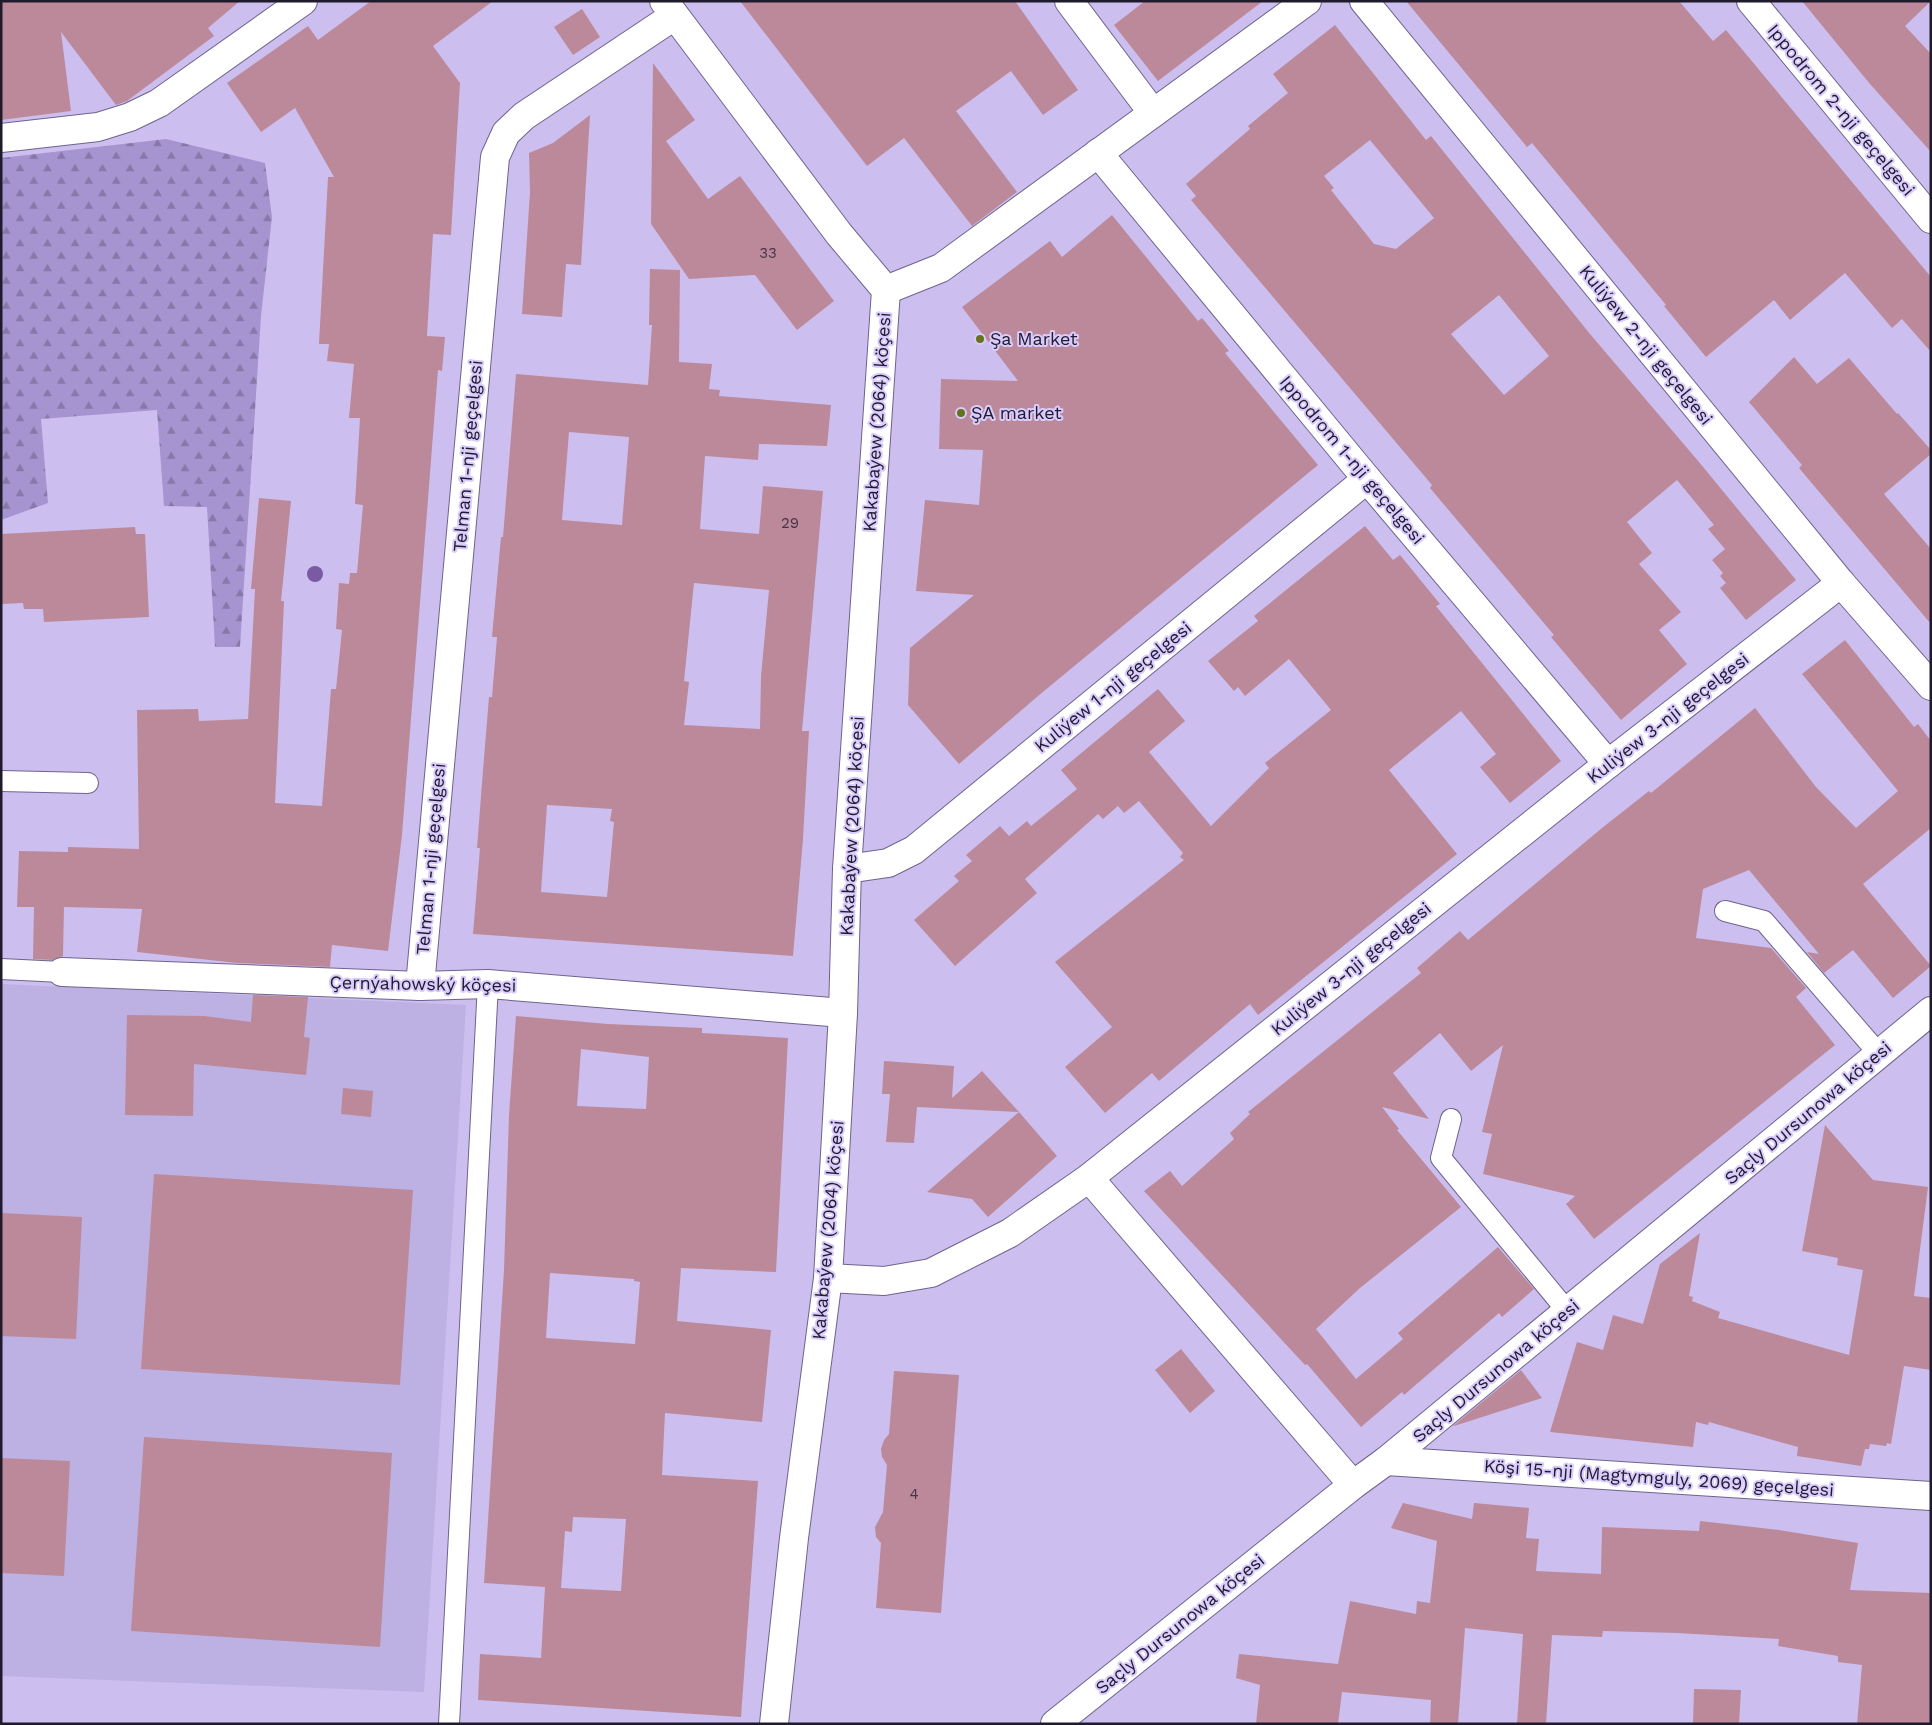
<svg xmlns="http://www.w3.org/2000/svg" width="1932" height="1725" font-family="'Work Sans',sans-serif">
<style>
.built{fill:#bdb0e3}
.forest{fill:url(#forest-firs)}
.building{fill:#bc899a;fill-rule:evenodd}
.lines{fill:none;stroke-linecap:round;stroke-linejoin:round}
.service-casing{stroke:#6f638d;stroke-width:22}
.minor-casing{stroke:#6f638d;stroke-width:30}
.service{stroke:#fff;stroke-width:20}
.minor{stroke:#fff;stroke-width:28}
.tree{fill:#785ba3}
.poi-dot{fill:#66721c;stroke:#d9ccfc;stroke-width:2}
.labels{text-anchor:middle;stroke-width:4;stroke-linejoin:round;paint-order:stroke}
.number-label{font-size:15px;fill:#463648}
.street-label{font-size:18px;fill:#1f1a2c;stroke:#d9ccfc}
.poi-label{font-size:18px;fill:#1f1a2c;stroke:#d9ccfc;text-anchor:start}
</style>
<defs>
<pattern id="forest-firs" width="22" height="20" patternUnits="userSpaceOnUse" patternTransform="scale(1.25)"><rect width="22" height="20" fill="#a594d0"/><path d="M5 1l3.5 6h-7zM16 11l3.5 6h-7z" fill="#8678a9"/></pattern>
</defs>
<rect width="100%" height="100%" fill="#ccbfef"/>
<polygon class="built" points="1,984 466,1005 424,1692 1,1676"/>
<polygon class="forest" points="166,139 265,163 272,217 261,316 240,647 215,647 207,507 164,506 157,410 41,419 48,503 1,520 1,158"/>
<g class="building">
<polygon points="1,1 240,1 208,28 214,36 127,101 116,105 61,32 71,111 1,120"/>
<polygon points="371,1 493,1 433,46 460,83 451,235 433,234 427,336 445,337 442,371 438,370 402,835 388,951 332,945 330,967 237,963 137,952 142,909 64,907 63,956 53,960 33,959 34,907 17,907 19,851 68,852 68,847 139,849 137,710 198,709 199,721 248,719 255,589 251,589 259,498 291,501 281,601 284,601 275,803 322,806 331,689 336,689 342,630 336,629 339,583 349,584 350,573 357,573 363,505 355,504 360,418 349,418 354,364 327,361 329,344 319,344 328,177 334,177 295,108 261,132 227,83 308,26 318,40"/>
<polygon points="740,1 1015,1 1078,90 1043,115 1011,71 956,111 1017,192 972,226 904,138 867,166"/>
<polygon points="1145,1 1263,1 1158,81 1114,25"/>
<polygon points="1406,1 1679,1 1713,41 1726,30 1931,277 1931,352 1902,319 1892,328 1845,273 1790,320 1774,300 1706,357 1664,306 1666,305 1532,143 1527,147"/>
<polygon points="1802,1 1931,1 1905,26 1931,54 1931,152 1870,84"/>
<polygon points="582,9 600,37 573,55 554,27"/>
<path d="M 1335,25 L 1426,140 L 1431,136 L 1590,334 L 1699,462 L 1796,580 L 1746,620 L 1720,588 L 1726,583 L 1720,576 L 1723,573 L 1712,560 L 1725,549 L 1708,529 L 1714,525 L 1677,480 L 1627,522 L 1652,553 L 1639,564 L 1681,612 L 1659,630 L 1687,664 L 1621,720 L 1551,637 L 1554,635 L 1430,488 L 1432,485 L 1191,200 L 1196,196 L 1186,184 L 1250,129 L 1248,126 L 1288,93 L 1273,74 ZM 1370,140 L 1434,218 L 1396,249 L 1374,244 L 1331,190 L 1334,188 L 1324,176 ZM 1499,295 L 1549,356 L 1504,395 L 1451,334 Z"/>
<polygon points="653,63 695,120 666,141 708,199 740,176 834,301 797,330 755,275 689,279 651,224"/>
<polygon points="590,115 581,265 566,264 562,317 522,314 530,192 529,153 553,143"/>
<polygon points="1112,215 1198,321 1202,318 1229,351 1225,353 1318,465 1038,696 959,764 908,705 910,648 974,595 916,591 925,500 979,505 983,450 939,449 941,379 1018,381 962,307 1050,241 1062,257"/>
<path d="M 650,269 L 680,270 L 679,362 L 712,364 L 709,389 L 720,390 L 719,396 L 831,405 L 827,446 L 759,444 L 758,460 L 705,456 L 700,529 L 759,534 L 763,486 L 823,491 L 802,731 L 809,731 L 803,839 L 793,956 L 473,934 L 480,848 L 477,848 L 482,783 L 489,697 L 492,697 L 497,637 L 492,637 L 501,537 L 503,537 L 516,374 L 648,385 L 652,325 L 649,325 ZM 569,432 L 629,437 L 622,525 L 562,520 ZM 694,583 L 769,590 L 761,676 L 760,729 L 684,725 L 689,682 L 684,681 ZM 547,805 L 612,809 L 610,821 L 614,822 L 607,897 L 541,892 Z"/>
<polygon points="1794,357 1817,384 1849,358 1897,414 1898,413 1931,450 1931,454 1884,494 1931,549 1931,624 1799,468 1802,465 1749,402"/>
<polygon points="1365,526 1393,560 1400,555 1440,604 1436,606 1561,761 1510,803 1480,767 1496,754 1461,711 1389,770 1457,854 1258,1015 1250,1004 1159,1081 1152,1073 1105,1113 1065,1067 1112,1027 1055,962 1184,860 1180,857 1183,853 1139,801 1124,813 1118,806 1103,819 1098,814 1025,879 1037,893 955,966 914,920 959,881 954,876 972,861 966,855 1000,826 1009,836 1027,821 1031,826 1077,789 1061,770 1158,689 1185,721 1149,752 1211,826 1269,768 1265,763 1331,710 1289,659 1245,696 1238,687 1234,691 1208,661 1258,621 1254,616"/>
<polygon points="135,527 136,534 145,534 149,617 44,622 43,609 24,609 23,603 1,604 1,534"/>
<polygon points="1845,640 1914,727 1918,724 1931,741 1931,828 1863,884 1931,966 1893,998 1853,950 1824,973 1807,952 1819,954 1749,870 1703,889 1696,938 1771,948 1806,988 1796,997 1835,1045 1594,1239 1566,1204 1575,1196 1483,1174 1492,1134 1482,1132 1503,1045 1471,1071 1440,1033 1393,1073 1429,1119 1382,1107 1399,1129 1397,1130 1461,1207 1360,1288 1316,1329 1356,1379 1403,1339 1398,1333 1498,1247 1534,1289 1502,1317 1499,1313 1404,1395 1402,1392 1361,1427 1307,1364 1305,1365 1144,1191 1170,1171 1182,1186 1234,1139 1230,1133 1250,1114 1248,1112 1421,973 1417,968 1460,931 1468,940 1602,828 1649,791 1651,793 1755,708 1816,787 1856,828 1898,791 1802,674"/>
<polygon points="253,995 308,997 304,1037 310,1038 306,1075 194,1064 193,1116 125,1115 127,1015 204,1016 251,1022"/>
<path d="M 516,1016 L 608,1024 L 702,1028 L 702,1033 L 788,1038 L 776,1272 L 681,1268 L 677,1321 L 771,1330 L 762,1422 L 665,1413 L 662,1475 L 758,1481 L 741,1717 L 478,1700 L 480,1654 L 541,1658 L 545,1587 L 484,1583 L 504,1270 L 509,1115 ZM 581,1049 L 649,1057 L 646,1109 L 577,1106 ZM 550,1273 L 634,1279 L 634,1281 L 640,1282 L 635,1344 L 546,1338 ZM 573,1517 L 626,1519 L 621,1591 L 561,1588 L 565,1531 L 572,1532 Z"/>
<polygon points="884,1061 954,1066 952,1098 982,1071 1019,1112 1057,1156 988,1217 972,1199 927,1192 1019,1112 917,1107 914,1143 886,1142 890,1094 882,1094"/>
<polygon points="343,1088 373,1091 371,1117 341,1114"/>
<polygon points="1825,1125 1873,1180 1928,1187 1914,1296 1931,1298 1931,1370 1904,1366 1891,1444 1887,1443 1886,1446 1870,1444 1869,1449 1865,1449 1861,1466 1797,1456 1798,1447 1709,1422 1708,1425 1696,1422 1693,1447 1550,1432 1577,1342 1603,1350 1613,1315 1643,1324 1660,1264 1700,1233 1689,1296 1693,1297 1692,1301 1720,1312 1718,1318 1849,1355 1863,1270 1837,1265 1838,1258 1802,1251"/>
<polygon points="154,1174 413,1190 400,1385 141,1369"/>
<polygon points="1,1213 82,1217 76,1339 1,1336"/>
<polygon points="1181,1349 1215,1391 1190,1413 1155,1370"/>
<polygon points="1521,1370 1542,1398 1454,1426 1453,1426"/>
<polygon points="894,1371 959,1375 941,1613 876,1608 881,1543 876,1537 875,1527 883,1512 887,1465 882,1457 881,1449 884,1440 889,1434"/>
<polygon points="144,1437 392,1453 380,1647 131,1631"/>
<polygon points="1,1458 70,1461 64,1576 1,1573"/>
<polygon points="1403,1503 1472,1519 1474,1503 1529,1508 1526,1538 1539,1539 1536,1571 1601,1574 1602,1527 1699,1531 1700,1521 1779,1530 1858,1543 1850,1590 1931,1593 1931,1724 1857,1724 1862,1665 1838,1662 1838,1656 1778,1646 1779,1639 1678,1633 1603,1631 1602,1637 1552,1635 1546,1724 1517,1724 1523,1634 1465,1628 1458,1724 1430,1724 1431,1700 1342,1692 1338,1724 1256,1724 1260,1685 1236,1678 1239,1654 1338,1664 1350,1601 1416,1614 1417,1601 1430,1603 1437,1541 1391,1528"/>
<polygon points="1694,1689 1741,1690 1739,1724 1693,1724"/>
</g>
<g class="lines">
<defs>
<g id="service">
<polyline points="1,781 88,783"/>
<polyline points="1725,911 1764,921 1879,1054"/>
<polyline points="1,969 62,972"/>
<polyline points="1451,1119 1441,1158 1568,1312"/>
<polyline points="449,1724 488,984"/>
</g>
<g id="minor">
<polyline points="664,1 839,234 886,290 847,869 843,1013 828,1278 794,1538 774,1724"/>
<polyline points="1069,1 1153,113"/>
<polyline points="1364,1 1841,583 1931,686"/>
<polyline points="1751,1 1931,219"/>
<polyline points="1,138 98,127 130,117 159,103 303,1"/>
<polyline points="1098,153 1367,479 1608,764"/>
<polyline points="886,290 941,268 1307,1"/>
<polyline points="847,869 888,863 914,850 1367,479"/>
<polyline points="62,972 420,986 488,984 843,1013"/>
<polyline points="420,986 495,157 506,133 524,116 674,16"/>
<polyline points="1089,1178 1353,1485"/>
<polyline points="828,1278 884,1281 931,1273 1010,1233 1089,1178 1608,764 1841,583"/>
<polyline points="1386,1461 1931,1496"/>
<polyline points="1055,1724 1353,1485 1386,1461 1931,1011"/>
</g>
</defs>
<use href="#service" class="service-casing"/>
<use href="#minor" class="minor-casing"/>
<use href="#service" class="service"/>
<use href="#minor" class="minor"/>
</g>
<circle class="tree" cx="315" cy="574" r="8"/>
<g class="poi-dot">
<circle cx="980" cy="339" r="5"/>
<circle cx="961" cy="413" r="5"/>
</g>
<g class="labels">
<g class="number-label">
<text x="768" y="258">33</text>
<text x="790" y="528">29</text>
<text x="914" y="1499">4</text>
</g>
<g class="street-label">
<text transform="translate(1841 110) rotate(50)" y="6">Ippodrom 2-nji geçelgesi</text>
<text transform="translate(1646 345) rotate(51)" y="6">Kuliýew 2-nji geçelgesi</text>
<text transform="translate(877 422) rotate(-86)" y="6">Kakabaýew (2064) köçesi</text>
<text transform="translate(468 456) rotate(-85)" y="6">Telman 1-nji geçelgesi</text>
<text transform="translate(1352 460) rotate(50)" y="6">Ippodrom 1-nji geçelgesi</text>
<text transform="translate(1113 687) rotate(-39)" y="6">Kuliýew 1-nji geçelgesi</text>
<text transform="translate(1668 718) rotate(-38)" y="6">Kuliýew 3-nji geçelgesi</text>
<text transform="translate(852 826) rotate(-87)" y="6">Kakabaýew (2064) köçesi</text>
<text transform="translate(431 859) rotate(-85)" y="6">Telman 1-nji geçelgesi</text>
<text transform="translate(1351 969) rotate(-39)" y="6">Kuliýew 3-nji geçelgesi</text>
<text transform="translate(423 984) rotate(1)" y="6">Çernýahowský köçesi</text>
<text transform="translate(1808 1113) rotate(-40)" y="6">Saçly Dursunowa köçesi</text>
<text transform="translate(828 1230) rotate(-85)" y="6">Kakabaýew (2064) köçesi</text>
<text transform="translate(1496 1371) rotate(-40)" y="6">Saçly Dursunowa köçesi</text>
<text transform="translate(1659 1478) rotate(4)" y="6">Köşi 15-nji (Magtymguly, 2069) geçelgesi</text>
<text transform="translate(1180 1624) rotate(-39)" y="6">Saçly Dursunowa köçesi</text>
</g>
<g class="poi-label">
<text x="990" y="345">Şa Market</text>
<text x="971" y="419">ŞA market</text>
</g>
</g>
<rect width="1932" height="1725" fill="none" stroke="#1f1a2c" stroke-width="5"/>
</svg>
